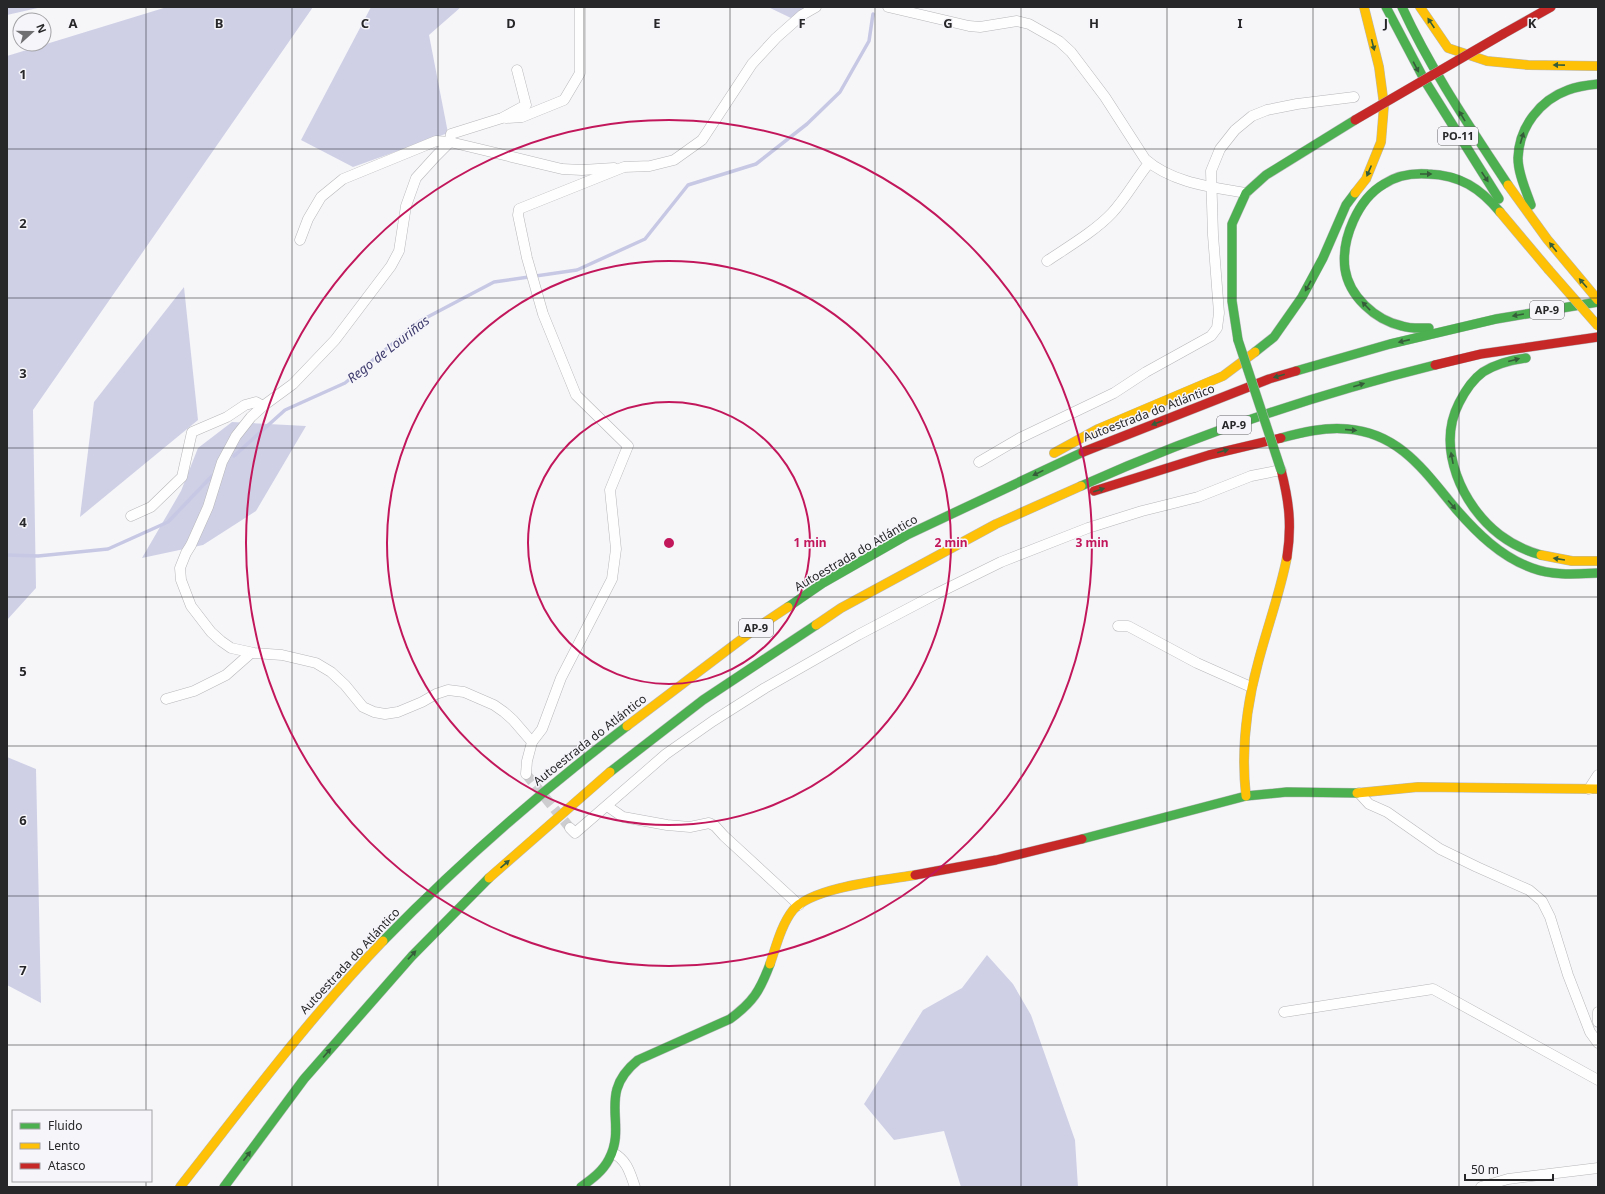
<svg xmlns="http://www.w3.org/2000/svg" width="1605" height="1194" font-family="'Noto Sans',sans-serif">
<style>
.forest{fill:#cfd0e6}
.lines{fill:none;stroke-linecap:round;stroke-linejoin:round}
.stream{stroke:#c7c8e4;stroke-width:3.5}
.street-tunnel{stroke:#cdcdcf;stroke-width:10;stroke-dasharray:10 5;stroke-linecap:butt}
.street-casing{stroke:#b7b7ba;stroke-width:11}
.fast-casing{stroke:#b7b7ba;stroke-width:10}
.slow-casing{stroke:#b7b7ba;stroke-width:10}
.jam-casing{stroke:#b7b7ba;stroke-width:10}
.street{stroke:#fefefe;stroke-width:10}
.fast{stroke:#4caf50;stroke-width:9}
.slow{stroke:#ffc107;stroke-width:9}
.jam{stroke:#c62828;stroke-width:9}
.fast-bridge-casing{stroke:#b7b7ba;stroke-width:10;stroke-linecap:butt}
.slow-bridge-casing{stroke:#b7b7ba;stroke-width:10;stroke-linecap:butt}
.jam-bridge-casing{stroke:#b7b7ba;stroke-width:10;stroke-linecap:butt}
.fast-bridge{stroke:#4caf50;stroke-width:9}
.slow-bridge{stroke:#ffc107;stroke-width:9}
.jam-bridge{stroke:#c62828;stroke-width:9}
.oneway{fill:#365d39}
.grid{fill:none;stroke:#272729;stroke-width:1;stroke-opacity:0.55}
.ring{fill:none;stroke:#c2185b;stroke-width:2}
.labels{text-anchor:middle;stroke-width:3;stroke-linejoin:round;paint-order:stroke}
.shield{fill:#f5f5fa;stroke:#656568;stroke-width:1}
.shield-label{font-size:11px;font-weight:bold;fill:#272729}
.street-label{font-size:12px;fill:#272729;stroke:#f5f5fa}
.water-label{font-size:13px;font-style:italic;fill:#3d3a6c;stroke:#f5f5fa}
.grid-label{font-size:13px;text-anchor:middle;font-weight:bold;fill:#272729;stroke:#f5f5fa;stroke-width:3;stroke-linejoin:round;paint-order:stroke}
.centre{fill:#c2185b;stroke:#f5f5fa;stroke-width:2}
.ring-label{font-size:12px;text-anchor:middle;font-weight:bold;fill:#c2185b;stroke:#f5f5fa;stroke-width:3;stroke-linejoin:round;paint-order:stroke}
</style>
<rect width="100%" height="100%" fill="#f6f6f9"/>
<g class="forest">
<polygon points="7,7 42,7 7,15"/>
<polygon points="167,7 313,7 33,410 36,588 7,620 7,56"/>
<polygon points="371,7 461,7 429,35 448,133 353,167 301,140"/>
<polygon points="768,7 808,7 791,18"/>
<polygon points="184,287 198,420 80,517 94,402"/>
<polygon points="232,422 306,426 256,511 203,545 142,558 181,491 198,448"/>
<polygon points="7,757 36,769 41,1003 7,985"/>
<polygon points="987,955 1013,984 1031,1015 1075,1140 1078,1187 961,1187 944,1131 894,1140 864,1104 923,1010 962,988"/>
</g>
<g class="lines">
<g class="stream">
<polyline points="234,456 285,410 345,383 420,321 494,282 577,270 645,239 688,185 756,164 807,124 840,92 869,41 873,14"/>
<polyline points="7,555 38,556 108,549 168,522 212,476"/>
</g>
<polyline class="street-tunnel" points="526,774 570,828"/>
<defs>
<g id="street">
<path d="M 888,7 L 969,26 L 980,27 L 1017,21 L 1029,24 L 1059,41 L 1071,52 L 1105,97 L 1145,159 C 1172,183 1212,187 1246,193"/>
<polyline points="517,70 526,105 502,118 451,134 450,142 436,156 416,178 406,206 399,251 391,266 335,340 293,384 263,406 251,417 236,436 222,462 208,507 191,545 186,553 180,568 181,580 191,606 211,632 221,641 231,648 254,653 282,655 316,663 331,672 345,685 363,707 374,712 385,714 398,712 422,702 436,694 448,690 464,692 494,705 504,712 513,720 532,742 527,761 526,774"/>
<polyline points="506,118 522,117 564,100 580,73 580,7"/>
<polyline points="300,240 308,219 321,197 343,179 436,141 450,142 562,169 582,170 614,168"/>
<path d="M 1047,261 C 1068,247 1095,231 1112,213 C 1126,198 1136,179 1149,163"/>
<polyline points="979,462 1020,438 1114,393 1146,372 1211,336 1217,328 1219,313 1213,235 1211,171 1220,149 1235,130 1252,116 1267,110 1297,104 1354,97"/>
<polyline points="131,516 151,507 182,477 192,432 227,417 245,405 256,402 263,406"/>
<polyline points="1118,626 1128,626 1197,663 1251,687"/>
<polyline points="166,699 194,691 226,675 251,653"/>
<polyline points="532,742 542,729 561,678 612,579 616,549 610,490 628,446 576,395 543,314 527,258 518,215 519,209 624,167 650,166 674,160 702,140 752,64 776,38 802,15 816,7"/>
<polyline points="1589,789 1598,775"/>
<polyline points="1359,793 1369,804 1387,812 1440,849 1477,867 1529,890 1542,901 1550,917 1568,975 1590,1032 1598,1043"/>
<polyline points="607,806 623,817 667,825 690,827 709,823 715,826 724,836 799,905"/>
<polyline points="570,828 575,833 666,754 713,721 765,688 858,635 936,594 1001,562 1088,528 1142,511 1198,497 1251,476 1281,470"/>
<polyline points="1284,1012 1433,989 1598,1080"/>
<polyline points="1598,1012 1598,1022"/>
<path d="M 613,1153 C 627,1160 630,1173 635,1187"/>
<polyline points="1481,1187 1508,1179 1598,1168"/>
</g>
<g id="fast">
<polyline points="1386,7 1425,81 1499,199"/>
<path d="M 1402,7 C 1431,70 1470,127 1508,185"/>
<path d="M 1531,205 C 1526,190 1518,174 1518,158 C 1519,127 1540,100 1568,90 C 1578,86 1588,85 1598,84"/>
<path d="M 1429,328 C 1420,328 1411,329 1402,326 C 1375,320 1349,296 1345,269 C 1341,239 1358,199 1384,184 C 1396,176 1413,173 1428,174 C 1460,175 1480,188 1500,212"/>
<polyline points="1238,340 1232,301 1232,224 1246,193 1266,175 1355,120"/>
<polyline points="1255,352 1274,337 1302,297 1323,258 1346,205 1355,193"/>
<path d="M 1526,358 C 1511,360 1496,364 1483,372 C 1472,380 1465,391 1459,403 C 1436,448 1462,506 1500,535 C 1512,544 1526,551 1541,555"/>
<polyline points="1296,371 1390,344 1496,319 1598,302"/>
<path d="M 1281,438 C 1303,432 1325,427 1347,429 C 1400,433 1425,472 1456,509 C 1477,533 1501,557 1532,568 C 1553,576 1576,574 1598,573"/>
<path d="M 1081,486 C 1195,435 1314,395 1435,365"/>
<polyline points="788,607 823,583 907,535 1083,452"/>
<polyline points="610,772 703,700 816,625"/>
<polyline points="1082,839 1246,796 1287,792 1357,793"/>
<path d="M 383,941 C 459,863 540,792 627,726"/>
<polyline points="224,1187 304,1079 412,956 489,878"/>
<path d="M 581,1187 C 592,1179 603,1171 609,1159 C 628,1123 596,1094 638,1060 L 730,1019 C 753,1002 760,991 770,964"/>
</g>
<g id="slow">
<polyline points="1420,7 1448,48 1487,61 1528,65 1598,66"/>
<polyline points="1508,185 1547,239 1598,300"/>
<polyline points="1355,193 1366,179 1381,142 1384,105 1379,67 1364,7"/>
<polyline points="1500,212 1548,269"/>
<polyline points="1054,453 1098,429 1223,376 1255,352"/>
<polyline points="1541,555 1572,561 1598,561"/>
<polyline points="816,625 841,608 996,524 1081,486"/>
<polyline points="627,726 755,629 788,607"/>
<polyline points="1357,793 1418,787 1598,789"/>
<path d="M 1246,796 C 1241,751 1246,707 1258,663 C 1267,628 1280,593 1287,557"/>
<polyline points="489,878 610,772"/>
<path d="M 770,964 C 776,947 781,925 793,910 C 812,887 885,880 915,875"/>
<path d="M 180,1187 C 246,1103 309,1018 383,941"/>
</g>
<g id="jam">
<polyline points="1503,34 1551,7"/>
<polyline points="1435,365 1481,354 1598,337"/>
<polyline points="1083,452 1269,379 1296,371"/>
<path d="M 1281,470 C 1289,501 1292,525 1287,557"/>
<polyline points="1094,491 1209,455 1281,438"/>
<polyline points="915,875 996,860 1082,839"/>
</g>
</defs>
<use href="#street" class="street-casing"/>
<use href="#fast" class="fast-casing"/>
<use href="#slow" class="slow-casing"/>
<use href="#jam" class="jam-casing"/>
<use href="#street" class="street"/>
<use href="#fast" class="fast"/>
<use href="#slow" class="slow"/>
<use href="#jam" class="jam"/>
<defs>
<polyline id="fast-bridge" points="1238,340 1281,470"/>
<polyline id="slow-bridge" points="1548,269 1598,326"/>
<polyline id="jam-bridge" points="1355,120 1503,34"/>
</defs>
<use href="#fast-bridge" class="fast-bridge-casing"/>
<use href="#slow-bridge" class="slow-bridge-casing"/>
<use href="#jam-bridge" class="jam-bridge-casing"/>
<use href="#fast-bridge" class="fast-bridge"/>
<use href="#slow-bridge" class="slow-bridge"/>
<use href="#jam-bridge" class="jam-bridge"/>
</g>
<defs><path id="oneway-solid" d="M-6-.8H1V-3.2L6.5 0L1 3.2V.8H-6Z"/></defs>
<g class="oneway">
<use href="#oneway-solid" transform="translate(1431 23) rotate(-124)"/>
<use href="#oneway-solid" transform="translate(1373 45) rotate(76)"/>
<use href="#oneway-solid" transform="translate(1559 65) rotate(-179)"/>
<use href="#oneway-solid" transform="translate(1416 67) rotate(62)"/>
<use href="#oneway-solid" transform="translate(1462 116) rotate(-121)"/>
<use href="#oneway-solid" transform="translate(1522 138) rotate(-73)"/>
<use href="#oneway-solid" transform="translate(1369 171) rotate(113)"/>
<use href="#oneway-solid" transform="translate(1426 174)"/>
<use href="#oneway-solid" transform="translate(1485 177) rotate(56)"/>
<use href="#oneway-solid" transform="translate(1553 247) rotate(-128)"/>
<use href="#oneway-solid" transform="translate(1583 283) rotate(-131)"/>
<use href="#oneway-solid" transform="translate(1308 286) rotate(119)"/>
<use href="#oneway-solid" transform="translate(1366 306) rotate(-134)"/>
<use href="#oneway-solid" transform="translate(1518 315) rotate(170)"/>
<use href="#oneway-solid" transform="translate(1404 341) rotate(167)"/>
<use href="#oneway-solid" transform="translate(1514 360) rotate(-15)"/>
<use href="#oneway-solid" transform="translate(1279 376) rotate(164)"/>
<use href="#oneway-solid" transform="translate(1359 385) rotate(-17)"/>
<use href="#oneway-solid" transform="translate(1157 423) rotate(159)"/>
<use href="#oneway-solid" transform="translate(1351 430) rotate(5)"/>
<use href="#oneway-solid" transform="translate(1223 451) rotate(-16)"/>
<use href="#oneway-solid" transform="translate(1452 458) rotate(-101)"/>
<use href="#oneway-solid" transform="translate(1038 473) rotate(154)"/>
<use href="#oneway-solid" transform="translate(1099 490) rotate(-18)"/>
<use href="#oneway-solid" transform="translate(1452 505) rotate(49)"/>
<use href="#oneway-solid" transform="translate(1559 559) rotate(-171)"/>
<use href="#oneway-solid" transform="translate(505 864) rotate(-41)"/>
<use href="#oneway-solid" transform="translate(412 955) rotate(-47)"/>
<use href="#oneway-solid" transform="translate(327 1053) rotate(-49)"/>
<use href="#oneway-solid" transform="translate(247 1156) rotate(-53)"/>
</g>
<path class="grid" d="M 146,7 L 146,1111M 292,7 L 292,1187M 438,7 L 438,1187M 584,7 L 584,1187M 730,7 L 730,1187M 875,7 L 875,1187M 1021,7 L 1021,1187M 1167,7 L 1167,1187M 1313,7 L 1313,1187M 1459,7 L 1459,1187M 7,149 L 1598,149M 7,298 L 1598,298M 7,448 L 1598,448M 7,597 L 1598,597M 7,746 L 1598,746M 7,896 L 1598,896M 7,1045 L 1598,1045M 146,1181 L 146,1187"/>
<g class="ring">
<circle cx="669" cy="543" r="141"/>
<circle cx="669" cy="543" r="282"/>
<circle cx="669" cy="543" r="423"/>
</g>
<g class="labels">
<g class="shield">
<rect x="1438" y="127" width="40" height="18" rx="3"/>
<rect x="1530" y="301" width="34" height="18" rx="3"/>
<rect x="1217" y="416" width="34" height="18" rx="3"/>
<rect x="739" y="619" width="34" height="18" rx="3"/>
</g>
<g class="shield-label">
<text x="1458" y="140">PO-11</text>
<text x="1547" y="314">AP-9</text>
<text x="1234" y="429">AP-9</text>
<text x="756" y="632">AP-9</text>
</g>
<g class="street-label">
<text transform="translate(1149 413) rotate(-21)" y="4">Autoestrada do Atlántico</text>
<text transform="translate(856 553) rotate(-30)" y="4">Autoestrada do Atlántico</text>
<text transform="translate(590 740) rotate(-38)" y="4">Autoestrada do Atlántico</text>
<text transform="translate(350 961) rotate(-47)" y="4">Autoestrada do Atlántico</text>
</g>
<g class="water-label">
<text transform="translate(388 349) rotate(-38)" y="5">Rego de Louriñas</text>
</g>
</g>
<g class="grid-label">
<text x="73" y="28">A</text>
<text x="219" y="28">B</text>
<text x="365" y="28">C</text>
<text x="511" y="28">D</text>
<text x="657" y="28">E</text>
<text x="802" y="28">F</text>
<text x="948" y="28">G</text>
<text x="1094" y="28">H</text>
<text x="1240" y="28">I</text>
<text x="1386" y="28">J</text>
<text x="1532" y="28">K</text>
<text x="23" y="79">1</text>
<text x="23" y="228">2</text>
<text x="23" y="378">3</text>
<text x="23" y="527">4</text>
<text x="23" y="676">5</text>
<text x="23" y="825">6</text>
<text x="23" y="975">7</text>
</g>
<circle cx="669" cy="543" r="6" class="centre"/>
<g class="ring-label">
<text x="810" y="547">1 min</text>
<text x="951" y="547">2 min</text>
<text x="1092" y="547">3 min</text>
</g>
<rect width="1605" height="1194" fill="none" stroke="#272729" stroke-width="16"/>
<rect x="12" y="1110" width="140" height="72" fill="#f5f5fa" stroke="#a3a3a6"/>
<rect x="20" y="1123" width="20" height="6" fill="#4caf50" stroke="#a3a3a6"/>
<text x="48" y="1130" font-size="12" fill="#272729">Fluido</text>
<rect x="20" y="1143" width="20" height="6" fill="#ffc107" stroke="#a3a3a6"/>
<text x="48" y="1150" font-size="12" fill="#272729">Lento</text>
<rect x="20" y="1163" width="20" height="6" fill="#c62828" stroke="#a3a3a6"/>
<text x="48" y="1170" font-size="12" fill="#272729">Atasco</text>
<g transform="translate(32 32) rotate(69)"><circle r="19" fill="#f5f5fa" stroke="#a3a3a6"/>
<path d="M0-3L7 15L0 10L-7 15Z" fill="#6f6f72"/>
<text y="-6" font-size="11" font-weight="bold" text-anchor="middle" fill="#272729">N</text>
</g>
<path d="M1465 1174v6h88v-6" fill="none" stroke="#272729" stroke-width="2"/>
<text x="1471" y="1174" font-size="12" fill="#272729" stroke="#f5f5fa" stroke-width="3" paint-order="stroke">50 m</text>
</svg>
